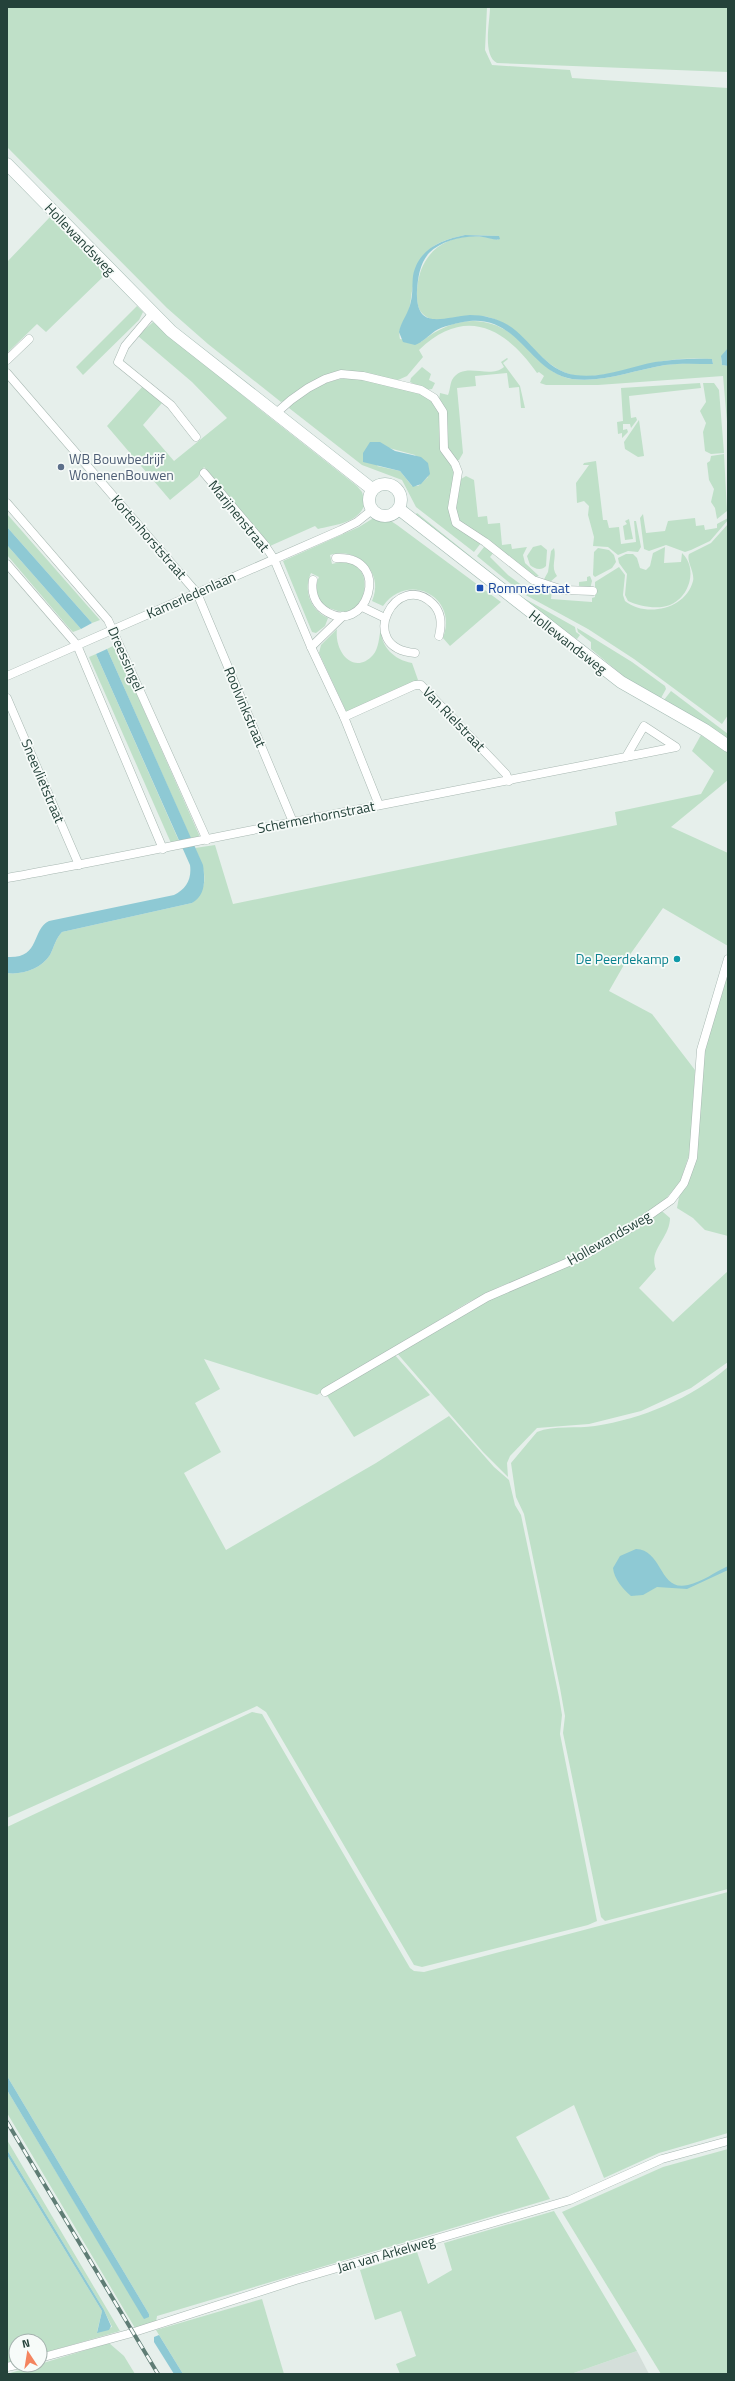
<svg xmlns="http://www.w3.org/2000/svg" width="735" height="2381" font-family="'Titillium Web',sans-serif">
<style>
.built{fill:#d4dfda}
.green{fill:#bfe0c8;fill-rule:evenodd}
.water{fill:#8ec9d4}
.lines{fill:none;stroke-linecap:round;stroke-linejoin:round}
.minor-casing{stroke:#a8b8b2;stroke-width:9}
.secondary-casing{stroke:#a4bbb3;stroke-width:13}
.minor{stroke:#fff;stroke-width:8}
.secondary{stroke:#fff;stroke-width:12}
.rail-casing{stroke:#5f7d75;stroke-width:4}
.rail{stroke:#f7fbf9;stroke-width:2.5;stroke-dasharray:8;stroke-linecap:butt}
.service-dot{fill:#5c6f8a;stroke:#f7fbf9;stroke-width:1.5}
.transit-dot{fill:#1a4fb4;stroke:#f7fbf9;stroke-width:1.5}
.culture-dot{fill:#0f9aa8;stroke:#f7fbf9;stroke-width:1.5}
.labels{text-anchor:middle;stroke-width:3.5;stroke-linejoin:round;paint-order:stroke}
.street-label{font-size:14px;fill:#24423a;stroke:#f7fbf9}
.service-label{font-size:14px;fill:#4e5e75;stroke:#f7fbf9;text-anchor:start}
.transit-label{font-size:14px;fill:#164399;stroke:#f7fbf9;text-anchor:start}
.culture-label{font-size:14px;fill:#0d838f;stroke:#f7fbf9;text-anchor:end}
</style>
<rect width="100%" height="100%" fill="#e6efeb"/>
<polygon class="built" points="637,2351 649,2374 571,2374"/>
<g class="green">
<path d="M 7,7 L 487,7 L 485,50 L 492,65 L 570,70 L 572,78 L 728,88 L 728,348 L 721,358 L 722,365 L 728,366 L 728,433 L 723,376 L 598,385 L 546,385 L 540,383 L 544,376 L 539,372 L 537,373 C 505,327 465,306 419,350 L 423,357 L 407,376 L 398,380 L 352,372 L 281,402 L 208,344 L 167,308 L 7,147 ZM 465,235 L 499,236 L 498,240 C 457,228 420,245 417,290 C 417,298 416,309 424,315 C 441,329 468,312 488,317 C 521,326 535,360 566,373 C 592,384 637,365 664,361 C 680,358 696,358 712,359 L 713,364 C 697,363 681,363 665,365 C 634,370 604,383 572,379 C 551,376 536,356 521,342 C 490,312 453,316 421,342 L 400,339 C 397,327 406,320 409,310 C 411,302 411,294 413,286 C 418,251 432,242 465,235 Z"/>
<path d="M 490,7 L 728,7 L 728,72 L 497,63 C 482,55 490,22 490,7 Z"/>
<polygon points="50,217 106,274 46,332 37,324 7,353 7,262"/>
<polygon points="137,306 143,312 139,320 83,375 76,367"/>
<path d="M 153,322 L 258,408 L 357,486 L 362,492 L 365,503 C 360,523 334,525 318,529 L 315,526 L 270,546 L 204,467 L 198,477 L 170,500 L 107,426 L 143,386 L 162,403 L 143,425 L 174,461 L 227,418 L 192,382 L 138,336 Z"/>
<path d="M 507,358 L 508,359 L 503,363 L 520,386 L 525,408 L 521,408 L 519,387 L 509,388 L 507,373 L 475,376 L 476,386 L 457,388 L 463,453 L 459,460 L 456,460 L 448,452 L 439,400 L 440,393 L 448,395 C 450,391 450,384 452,380 C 464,360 489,380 504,367 L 501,362 Z"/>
<polygon points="422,367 431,374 429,380 435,383 432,389 426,390 410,382 411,378"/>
<path d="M 351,377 L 407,388 L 427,397 L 439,409 L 441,427 L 454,469 L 450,516 L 452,521 L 481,543 L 474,552 L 416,507 L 402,480 L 362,465 L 289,408 C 296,391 334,379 351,377 ZM 389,448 L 415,455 L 428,477 L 418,486 L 412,486 L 400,471 L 377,466 Z"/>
<polygon points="700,383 701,388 629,396 631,418 636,417 637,420 631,428 630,424 623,424 623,430 627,429 628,432 622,438 622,433 618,434 617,422 623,421 621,388"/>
<polygon points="703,383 714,383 719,390 724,453 711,454 705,451 703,432 706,423 700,411 706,402"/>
<polygon points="639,420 644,456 638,457 625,449 624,442"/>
<polygon points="724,454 727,511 717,519 715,508 711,502 714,489 709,480 707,463 710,461 711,456"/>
<polygon points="596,461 603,520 607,520 609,528 619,527 621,544 636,542 634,521 636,521 641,547 638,552 628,551 618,555 608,547 593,546 594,537 588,515 589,506 584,501 577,503 576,483 589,465 583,465 584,463"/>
<polygon points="466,476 474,480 478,517 487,516 488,524 500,523 502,545 511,544 512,549 527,547 523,555 525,563 539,576 535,577 460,523 455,515 461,479"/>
<polygon points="417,513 520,596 575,627 576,632 580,635 577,639 540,615 414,516"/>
<polygon points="7,514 100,620 92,623 7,527"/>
<polygon points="643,514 646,533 665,531 668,521 695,518 696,526 704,525 705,530 717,528 717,524 728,518 728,520 710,541 691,550 685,552 666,545 649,551 644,549 640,518"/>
<path d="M 372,519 L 388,519 L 397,525 L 501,602 L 450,646 L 443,638 C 459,597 408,571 383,606 L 372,601 C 385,573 357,546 330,555 L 332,564 C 381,551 369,624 335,610 C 331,609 326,607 322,603 C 316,595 315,585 319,577 L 311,573 C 303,590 310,610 328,618 L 325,626 L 316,633 L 312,632 L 283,561 L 359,527 Z"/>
<polygon points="629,519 633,539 625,540 623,526 627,524 625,521"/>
<path d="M 728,524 L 728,715 L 722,724 L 634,659 L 588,629 L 522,593 L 477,556 L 484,547 L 487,546 L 494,552 L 490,557 L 508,575 L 527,589 L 532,583 L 552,591 L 551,599 L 592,602 L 592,598 L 595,597 L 595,582 L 619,567 L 625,575 L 623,595 L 625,601 C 646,618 686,609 693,581 C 695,572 686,561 689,554 L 711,543 Z"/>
<polygon points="7,545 81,629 73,632 69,628 7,555"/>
<path d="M 541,545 L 547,550 L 546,566 C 542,571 534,569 530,565 L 527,556 L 533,547 Z"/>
<path d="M 665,547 L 664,563 L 681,562 L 682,553 C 698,568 690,597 670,605 C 657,610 639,606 628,601 L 625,595 L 627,574 L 619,563 L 618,558 L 626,554 L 633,554 L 637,558 L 640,568 L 646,570 L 650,566 L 653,553 Z"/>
<path d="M 554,548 C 557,558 550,567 557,576 L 550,582 L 543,581 L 548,572 L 551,551 Z"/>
<polygon points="598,548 609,550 614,555 616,562 612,568 595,577 593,575 594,552"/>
<polygon points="590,576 592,581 590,589 579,589 579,582 587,581 587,577"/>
<path d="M 381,628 C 380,646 394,660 412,663 L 418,680 L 347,713 L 319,653 L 321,645 L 337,629 C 334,652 354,676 373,655 C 379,648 379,636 381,628 Z"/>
<polygon points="577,628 632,662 665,686 666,689 661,698 633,684 591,649 591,642 578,632"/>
<polygon points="115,645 200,837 191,839 107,649"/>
<polygon points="96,654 179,841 171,843 89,657"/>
<polygon points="671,691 728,734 728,741 664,700"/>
<path d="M 701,735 L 728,753 L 728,780 L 671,827 L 728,853 L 728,946 L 663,908 L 629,956 L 609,991 L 652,1014 L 695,1070 L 690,1152 L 680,1182 L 663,1202 L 593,1247 L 541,1271 L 501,1286 L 467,1303 L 317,1395 L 204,1359 L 220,1389 L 195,1403 L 221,1452 L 184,1473 L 226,1550 L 376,1463 L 449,1416 L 494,1467 L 509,1480 L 515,1505 L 521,1515 L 559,1697 L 562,1715 L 560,1734 L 597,1921 L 588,1925 L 422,1967 L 414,1965 L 266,1712 L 257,1706 L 7,1818 L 7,973 C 22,975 41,969 50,955 C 54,947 56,938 62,932 L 192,903 C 211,884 205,871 195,848 L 215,845 L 233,904 L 617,825 L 615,812 L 701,794 L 714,771 L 692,751 Z"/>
<polygon points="728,966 728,1236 705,1230 693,1218 677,1208 679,1197 687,1184 705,1042"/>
<path d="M 659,1212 L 663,1212 L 670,1218 C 670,1238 648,1250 656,1269 L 639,1288 L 673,1322 L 728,1271 L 728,1362 L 691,1388 L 641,1411 L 589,1424 L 537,1428 L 510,1456 L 507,1463 L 508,1477 L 483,1452 L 396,1352 L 484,1300 L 555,1271 Z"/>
<polygon points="394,1354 430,1395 354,1437 326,1394"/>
<path d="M 728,1367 L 728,1889 L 605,1921 L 601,1917 L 563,1733 L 565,1716 L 560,1688 L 524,1514 L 516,1497 L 511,1463 L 537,1432 C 554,1425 577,1429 595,1426 C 642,1419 692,1398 728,1367 Z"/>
<polygon points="252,1712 262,1714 410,1968 414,1971 424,1972 728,1892 728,2133 659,2153 604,2178 574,2105 516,2137 550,2199 157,2316 156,2322 135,2328 7,2113 7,2090 144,2318 149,2314 7,2076 7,1827"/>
<polygon points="7,2140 120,2331 40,2354 40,2341 16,2341 16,2361 7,2363 7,2155 102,2311 97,2332 112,2327 104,2310 7,2150"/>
<polygon points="728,2149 728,2374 661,2374 562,2212 663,2167"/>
<polygon points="554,2211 637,2351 571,2374 400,2374 396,2364 416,2356 401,2311 375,2320 360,2270 417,2252 428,2284 452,2270 444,2243"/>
<polygon points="262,2299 284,2374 183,2374 156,2330"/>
<polygon points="109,2343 124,2356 135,2374 7,2374"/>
</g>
<g class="water">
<path d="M 465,235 L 499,236 L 500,239 C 496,241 489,238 483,237 C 466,235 442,240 429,253 C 420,263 418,277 417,290 C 415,332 443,317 470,315 C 483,315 496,318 508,325 C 531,339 545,371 575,375 C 602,379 629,367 655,362 C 674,359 693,358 712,359 L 713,364 C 697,364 681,363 665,365 C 634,370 604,383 572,379 C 528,372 518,311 463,322 C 454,324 443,326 435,331 C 428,336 423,342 415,345 L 403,342 L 399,332 C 401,321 409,313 411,301 C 413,293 412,284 413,276 C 418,249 441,240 465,235 Z"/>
<polygon points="728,348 728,366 722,365 721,356"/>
<polygon points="370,442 380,442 395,451 421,457 428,463 430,474 421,484 413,487 400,471 363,462 363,453"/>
<polygon points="7,527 92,623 81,629 7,545"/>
<path d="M 107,649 L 203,865 C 205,879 206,895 192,903 L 62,932 C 56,938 54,947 50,955 C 41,969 22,975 7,973 L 7,957 C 41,959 31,930 49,921 L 174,895 C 186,889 192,879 190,865 L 96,654 Z"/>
<path d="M 636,1549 C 663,1550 659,1592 688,1585 C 702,1582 715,1572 728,1566 L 728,1570 L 687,1589 L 657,1587 L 643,1595 L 631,1596 C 623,1589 614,1579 613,1568 L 620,1556 Z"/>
<polygon points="7,2076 149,2314 149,2317 144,2319 142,2316 7,2090"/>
<polygon points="7,2150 104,2310 111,2326 109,2330 97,2333 102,2311 7,2155"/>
<polygon points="159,2335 183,2374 174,2374 154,2342 154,2337"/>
</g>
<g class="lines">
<defs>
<g id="minor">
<polyline points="153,313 125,346 118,362 171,405 196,437"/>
<polyline points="7,360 29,339"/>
<polyline points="7,373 197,593 293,822"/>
<polyline points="275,414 291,400 308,388 325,379 341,374 363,376 421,390 434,398 443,412 444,449 455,464 458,472 452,508 456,523 485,542 533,580 563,590 593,591"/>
<polyline points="204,473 264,544 274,559 311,647 344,717 379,805"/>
<polyline points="7,503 108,620 207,840"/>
<polyline points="7,564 77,645 163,849"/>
<path d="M 313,580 C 311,591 314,603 324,610 C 366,640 395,555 336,558"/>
<polyline points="362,607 385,618"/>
<polyline points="311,647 343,616"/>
<path d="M 415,653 C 354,648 397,568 433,604 C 442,613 442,624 439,636"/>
<polyline points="7,676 341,530 357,522 372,510"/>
<polyline points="7,698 79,865"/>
<polyline points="344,717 415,685 421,685 506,774 509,781"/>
<path d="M 7,878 C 108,860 209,838 309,819 C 432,794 554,772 676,747 L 644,726 L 626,757"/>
<polyline points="325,1392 487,1297 585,1255 634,1226 671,1200 684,1183 693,1158 701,1050 728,959"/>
<polyline points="40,2358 128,2334 296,2280 570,2200 662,2159 728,2141"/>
<polyline points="7,2367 16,2365"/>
</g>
<g id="secondary">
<polyline points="7,164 171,331 372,489"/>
<circle cx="385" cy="500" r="16"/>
<polyline points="399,509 621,682 705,730 728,746"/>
</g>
</defs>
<use href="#minor" class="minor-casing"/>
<use href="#secondary" class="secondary-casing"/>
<use href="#minor" class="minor"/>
<use href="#secondary" class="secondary"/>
<defs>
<polyline id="rail" points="7,2122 158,2374"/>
</defs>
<use href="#rail" class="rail-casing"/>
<use href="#rail" class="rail"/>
</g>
<circle class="service-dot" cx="61" cy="467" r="4"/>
<rect class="transit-dot" x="476" y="584" width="8" height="8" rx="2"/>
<circle class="culture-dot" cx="677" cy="959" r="4"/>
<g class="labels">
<g class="street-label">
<text transform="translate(80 239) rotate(46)" y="5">Hollewandsweg</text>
<text transform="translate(239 516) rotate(51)" y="5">Marijnenstraat</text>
<text transform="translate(149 537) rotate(49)" y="5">Kortenhorststraat</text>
<text transform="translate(191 595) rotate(-24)" y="5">Kamerledenlaan</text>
<text transform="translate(568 642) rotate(38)" y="5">Hollewandsweg</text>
<text transform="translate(126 659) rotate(66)" y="5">Dreessingel</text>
<text transform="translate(245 707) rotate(67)" y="5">Roolvinkstraat</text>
<text transform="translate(454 719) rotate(46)" y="5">Van Rielstraat</text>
<text transform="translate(43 781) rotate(67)" y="5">Sneevlietstraat</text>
<text transform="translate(316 817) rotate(-11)" y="5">Schermerhornstraat</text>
<text transform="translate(609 1238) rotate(-30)" y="5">Hollewandsweg</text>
<text transform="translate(386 2254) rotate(-16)" y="5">Jan van Arkelweg</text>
</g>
<g class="service-label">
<text x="69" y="464">WB Bouwbedrijf<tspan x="69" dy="16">WonenenBouwen</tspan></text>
</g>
<g class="transit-label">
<text x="488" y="593">Rommestraat</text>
</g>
<g class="culture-label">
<text x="669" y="964">De Peerdekamp</text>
</g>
</g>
<rect width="735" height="2381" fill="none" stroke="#24423a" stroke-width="16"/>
<g transform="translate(28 2353) rotate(348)"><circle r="19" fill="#f7fbf9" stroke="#a3b1ad"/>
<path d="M0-3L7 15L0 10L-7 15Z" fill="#f4845f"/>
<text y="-6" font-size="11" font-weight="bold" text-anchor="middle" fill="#24423a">N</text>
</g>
</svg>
